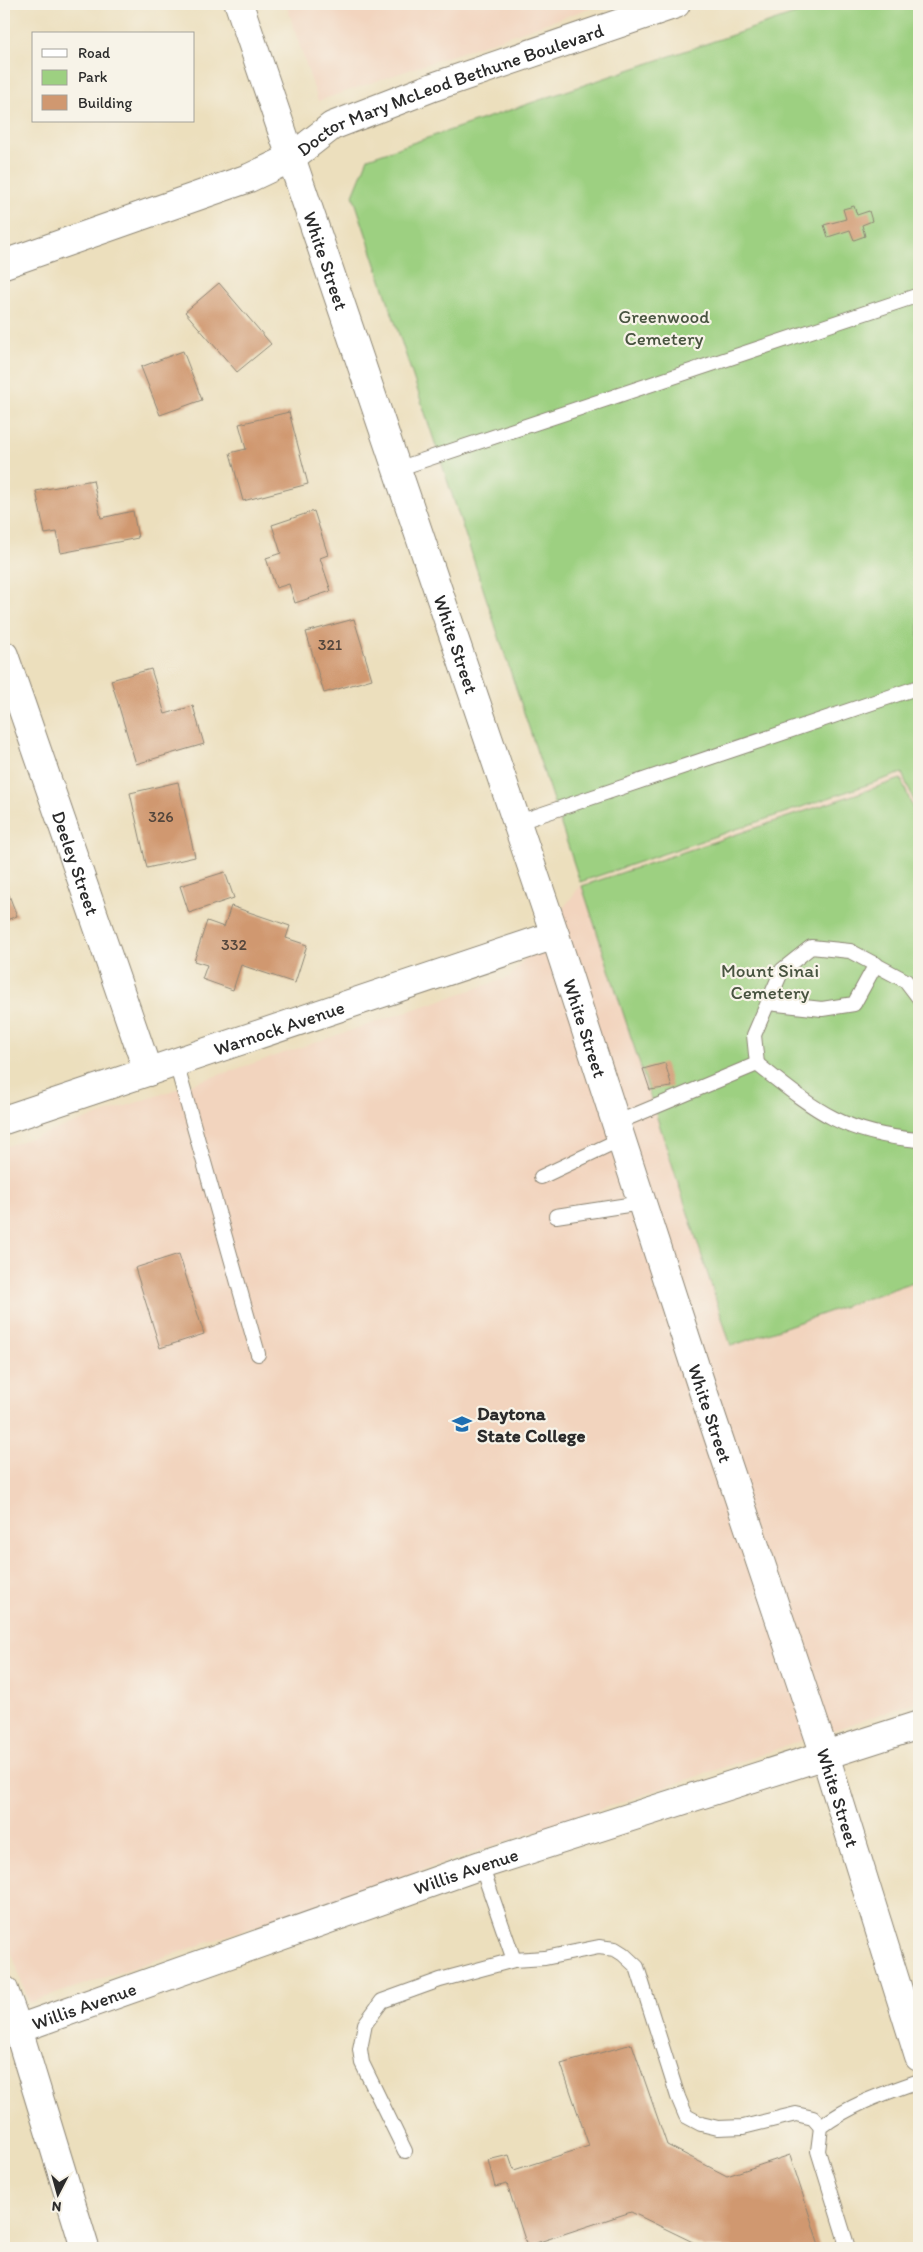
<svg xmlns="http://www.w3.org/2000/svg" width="923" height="2252" font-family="Itim,sans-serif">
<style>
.built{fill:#f2d4be}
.green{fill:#9dd081;stroke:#647e56}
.building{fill:#d09870}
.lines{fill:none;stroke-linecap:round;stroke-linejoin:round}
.service-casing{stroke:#8c8574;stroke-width:16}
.minor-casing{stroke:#8c8574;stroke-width:30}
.tertiary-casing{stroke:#8c8574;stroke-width:30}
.service{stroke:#fff;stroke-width:14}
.minor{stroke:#fff;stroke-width:28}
.tertiary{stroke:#fff;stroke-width:28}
.labels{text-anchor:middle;stroke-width:4.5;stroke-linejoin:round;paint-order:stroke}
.number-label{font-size:16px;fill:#54463c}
.street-label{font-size:19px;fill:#2b2b2b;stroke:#f7f3e8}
.park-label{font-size:19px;fill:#485440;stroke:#f7f3e8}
.poi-label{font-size:19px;font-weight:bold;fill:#2b2b2b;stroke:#f7f3e8;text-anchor:start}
</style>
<rect width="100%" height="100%" fill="#f7f3e8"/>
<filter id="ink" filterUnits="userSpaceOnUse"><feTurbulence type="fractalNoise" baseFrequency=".02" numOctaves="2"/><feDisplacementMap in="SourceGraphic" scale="10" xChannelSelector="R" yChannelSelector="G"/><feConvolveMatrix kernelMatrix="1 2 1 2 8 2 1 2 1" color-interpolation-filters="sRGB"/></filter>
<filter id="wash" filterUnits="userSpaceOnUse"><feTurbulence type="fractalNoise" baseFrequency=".0096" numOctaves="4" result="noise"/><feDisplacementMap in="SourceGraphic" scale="20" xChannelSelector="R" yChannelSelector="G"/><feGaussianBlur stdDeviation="1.12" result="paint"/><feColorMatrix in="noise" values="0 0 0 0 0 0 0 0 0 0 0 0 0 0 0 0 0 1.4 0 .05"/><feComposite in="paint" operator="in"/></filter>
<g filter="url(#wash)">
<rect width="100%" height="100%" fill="#ecdfbd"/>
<g class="built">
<polygon points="286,4 602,4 318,101"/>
<polygon points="902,775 919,818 919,1701 29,2003 4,1930 4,1147 510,977 581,885"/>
</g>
<g class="green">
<polygon points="824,4 919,4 919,813 902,773 580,882 353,195 368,158"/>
<polygon points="901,779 919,823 919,1280 731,1346 582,886"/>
</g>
<g id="blocks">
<g class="building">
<polygon points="854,206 857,215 869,211 872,221 862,225 865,236 854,240 850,230 828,237 824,225 846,219 843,209"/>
<polygon points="219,283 271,344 237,372 185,312"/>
<polygon points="183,351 202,400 160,415 141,367"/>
<polygon points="289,412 308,484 243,501 230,453 246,449 239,424"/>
<polygon points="93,480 101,518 133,511 138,538 61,553 57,532 45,534 36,491"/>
<polygon points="314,511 328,555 320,558 331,591 295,603 289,584 276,588 266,558 281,553 272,525"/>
<polygon points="354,619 372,679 324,693 306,632"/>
<polygon points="151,669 165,714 193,706 204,744 136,764 111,680"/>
<polygon points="178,782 195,857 147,868 130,793"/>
<polygon points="225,872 234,898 189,913 180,886"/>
<polygon points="4,882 17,916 4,921"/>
<polygon points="231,906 290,926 286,938 307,945 295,983 241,965 233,990 202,979 207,965 194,961 207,921 224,927"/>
<polygon points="665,1063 672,1087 650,1090 643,1069"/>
<polygon points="179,1254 204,1334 160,1348 135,1268"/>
<polygon points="632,2044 667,2145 727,2176 790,2155 820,2248 705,2248 631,2212 527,2246 507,2184 495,2187 488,2160 509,2155 514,2170 589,2146 561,2064"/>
<polygon points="844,2242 845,2248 824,2248"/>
</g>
</g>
</g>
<g filter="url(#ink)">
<use href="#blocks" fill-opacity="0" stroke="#8c8574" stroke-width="1"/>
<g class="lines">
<defs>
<g id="service">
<polyline points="397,469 919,295"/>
<polyline points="516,823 919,687"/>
<polyline points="768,1003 822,1009 854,1004 876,964"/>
<polyline points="176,1063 258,1354"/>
<polyline points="757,1064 754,1035 782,970 811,947 850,951 906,981 919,998"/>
<path d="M 616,1123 L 757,1064 C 815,1110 843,1134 919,1140"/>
<polyline points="541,1177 621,1139"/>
<polyline points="556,1216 641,1203"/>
<polyline points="481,1865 514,1960 545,1958 599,1947 615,1949 623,1954 637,1967 678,2097 686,2116 701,2124 718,2128 743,2127 796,2114 813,2118 821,2127"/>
<polyline points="405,2151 362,2063 360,2049 365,2024 382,2001 440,1980 514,1960"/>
<path d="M 848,2248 L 818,2151 L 821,2127 C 851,2104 885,2093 919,2081"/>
</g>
<g id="minor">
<path id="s1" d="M 291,158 L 332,126 L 433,87 L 676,4"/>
<path id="s2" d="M 4,655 L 148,1072"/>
<path id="s3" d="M 4,1120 L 555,935"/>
<polyline points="4,1990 18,2029 85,2248"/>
<path id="s4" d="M 18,2029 L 481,1865 L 919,1725"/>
</g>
<g id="tertiary">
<path id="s5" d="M 239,4 L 555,935 L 704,1394 L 825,1755 L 919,2057"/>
<polyline points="4,264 249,178 291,158"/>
</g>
</defs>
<use href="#service" class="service-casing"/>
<use href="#minor" class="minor-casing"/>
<use href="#tertiary" class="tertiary-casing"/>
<use href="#service" class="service"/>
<use href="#minor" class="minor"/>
<use href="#tertiary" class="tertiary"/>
</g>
</g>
<defs>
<symbol id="university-bare" viewBox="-9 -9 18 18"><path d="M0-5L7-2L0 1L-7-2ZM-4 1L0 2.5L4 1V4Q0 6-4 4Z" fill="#1f6fb2" stroke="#f7f3e8" stroke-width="2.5" paint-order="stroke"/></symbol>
</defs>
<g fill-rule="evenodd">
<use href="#university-bare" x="448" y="1410" width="28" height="28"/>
</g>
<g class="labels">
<g class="number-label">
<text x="330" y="650">321</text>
<text x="161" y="822">326</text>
<text x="234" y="950">332</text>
</g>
<g class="street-label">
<text dy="7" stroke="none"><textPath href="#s1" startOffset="175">Doctor Mary McLeod Bethune Boulevard</textPath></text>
<text dy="7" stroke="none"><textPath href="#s5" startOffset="271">White Street</textPath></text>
<text dy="7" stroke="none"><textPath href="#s5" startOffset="676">White Street</textPath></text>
<text dy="7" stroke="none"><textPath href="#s2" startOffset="220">Deeley Street</textPath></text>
<text dy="7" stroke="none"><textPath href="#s3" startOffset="290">Warnock Avenue</textPath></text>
<text dy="7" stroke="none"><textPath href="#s5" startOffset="1081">White Street</textPath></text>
<text dy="7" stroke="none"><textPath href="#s5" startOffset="1486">White Street</textPath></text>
<text dy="7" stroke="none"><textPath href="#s5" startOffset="1891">White Street</textPath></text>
<text dy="7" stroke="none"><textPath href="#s4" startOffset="475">Willis Avenue</textPath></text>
<text dy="7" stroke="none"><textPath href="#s4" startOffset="70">Willis Avenue</textPath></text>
</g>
<g class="park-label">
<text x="664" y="323">Greenwood<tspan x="664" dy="22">Cemetery</tspan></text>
<text x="770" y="977">Mount Sinai<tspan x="770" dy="22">Cemetery</tspan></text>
</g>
<g class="poi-label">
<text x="477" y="1420">Daytona<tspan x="477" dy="22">State College</tspan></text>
</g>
</g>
<rect width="923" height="2252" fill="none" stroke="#f7f3e8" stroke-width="20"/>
<rect x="32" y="32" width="162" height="90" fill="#f7f3e8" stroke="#a5a39c"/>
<rect x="42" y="49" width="25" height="8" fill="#ffffff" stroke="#a5a39c"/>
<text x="78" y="58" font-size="15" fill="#2b2b2b">Road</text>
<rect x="42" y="70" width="25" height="15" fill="#9dd081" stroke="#a5a39c"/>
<text x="78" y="82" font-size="15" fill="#2b2b2b">Park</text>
<rect x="42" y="95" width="25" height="15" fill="#d09870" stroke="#a5a39c"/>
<text x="78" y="108" font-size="15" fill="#2b2b2b">Building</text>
<g transform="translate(58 2194) rotate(186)" stroke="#f7f3e8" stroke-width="4" paint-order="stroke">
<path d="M0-4L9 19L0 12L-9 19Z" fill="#2b2b2b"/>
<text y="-8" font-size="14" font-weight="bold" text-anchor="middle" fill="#2b2b2b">N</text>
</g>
</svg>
